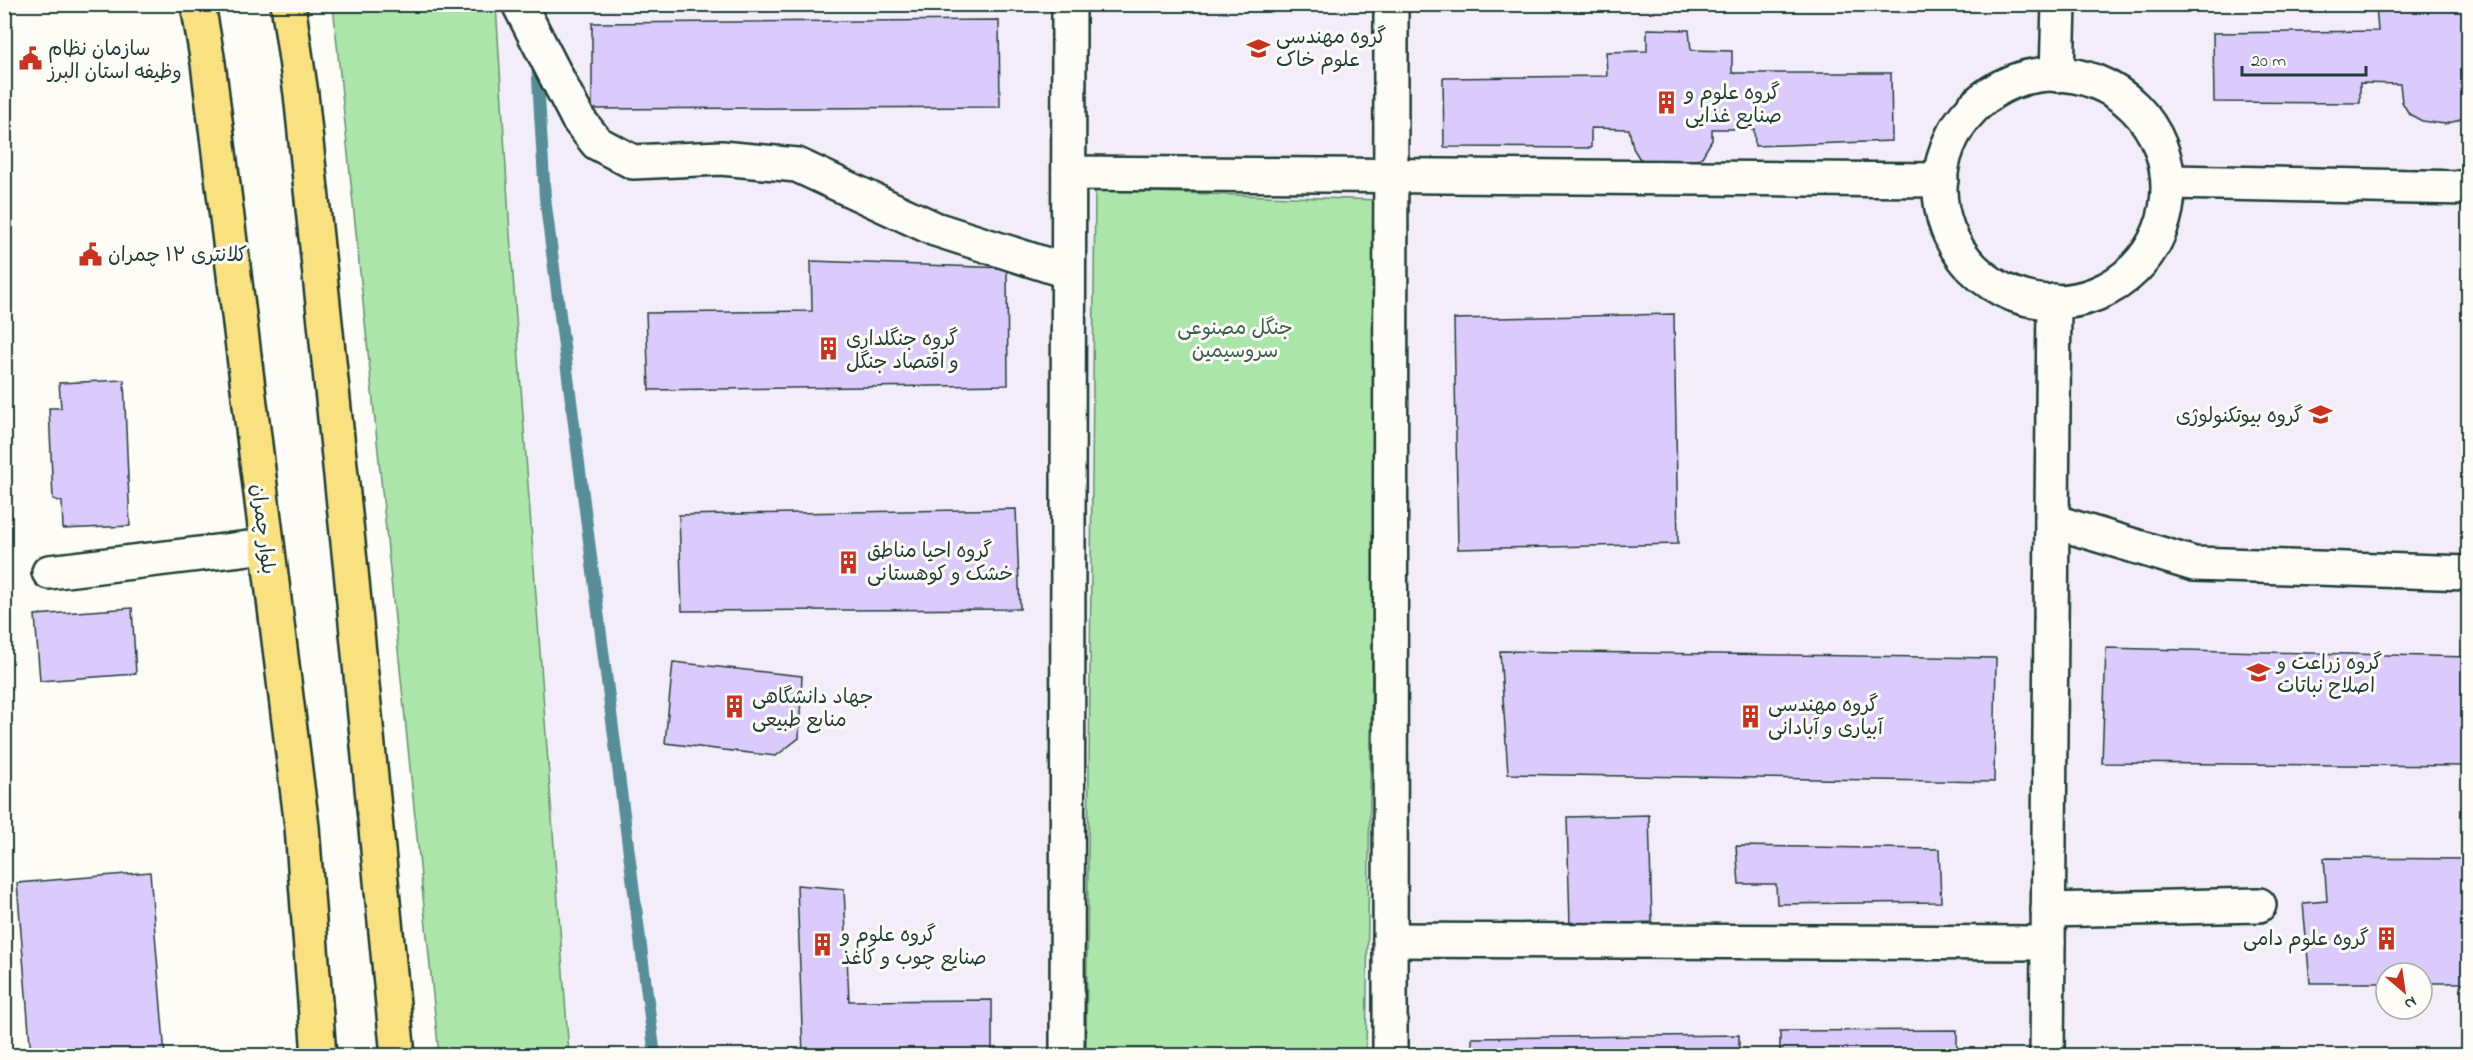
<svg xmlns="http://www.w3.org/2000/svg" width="2473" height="1060" font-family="'Indie Flower','Playpen Sans Arabic',sans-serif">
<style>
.built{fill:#f3edf9;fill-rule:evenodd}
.green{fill:#abe5aa;stroke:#65916f;stroke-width:1.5}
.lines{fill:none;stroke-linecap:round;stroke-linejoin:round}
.stream{stroke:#568f98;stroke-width:12}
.building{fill:#dbcbfd;stroke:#1f3d34;stroke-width:1.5}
.minor-casing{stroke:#1f3d34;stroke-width:38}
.primary-casing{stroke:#1f3d34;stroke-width:38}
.minor{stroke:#fdfcf7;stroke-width:33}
.primary{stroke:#fae180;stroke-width:33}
.labels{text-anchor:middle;stroke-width:6;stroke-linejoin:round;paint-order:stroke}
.poi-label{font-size:20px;fill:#1f3d34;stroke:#fdfcf7;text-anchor:start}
.park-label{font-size:20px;fill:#3b5f4c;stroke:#fdfcf7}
.street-label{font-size:20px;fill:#1f3d34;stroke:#fdfcf7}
</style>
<rect width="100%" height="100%" fill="#fdfcf7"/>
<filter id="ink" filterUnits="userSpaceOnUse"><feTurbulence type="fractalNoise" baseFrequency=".0167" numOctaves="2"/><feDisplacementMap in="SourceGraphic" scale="12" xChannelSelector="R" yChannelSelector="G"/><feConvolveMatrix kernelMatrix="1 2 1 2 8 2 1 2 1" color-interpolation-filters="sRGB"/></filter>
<g filter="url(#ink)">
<path class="built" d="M 375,5 L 2468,5 L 2468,1055 L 473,1055 ZM 2386,973 L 2422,973 L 2422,1009 L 2386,1009 Z"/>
<g class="green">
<polygon points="333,5 496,5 510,234 569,1055 439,1055"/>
<polygon points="1095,190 1379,200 1366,1055 1086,1056"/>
</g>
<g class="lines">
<polyline class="stream" points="537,62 545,198 655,1056"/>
</g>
<g class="building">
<polygon points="2418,4 2468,5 2468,115 2456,121 2445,124 2422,121 2409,114 2402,102 2400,84 2360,83 2360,103 2214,102 2213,33 2378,31 2376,6"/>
<polygon points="999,20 1000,107 592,109 592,23"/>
<polygon points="1647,29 1689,30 1691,50 1732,51 1732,73 1891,73 1892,141 1755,146 1754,129 1712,129 1712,140 1702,157 1686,166 1652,166 1639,158 1633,148 1629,129 1591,128 1591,148 1444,147 1443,78 1607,76 1606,52 1647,51"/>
<polygon points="811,261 1007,268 1008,385 649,390 646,313 812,311"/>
<polygon points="1674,314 1678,544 1458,549 1454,319"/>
<polygon points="124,380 130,526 63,529 62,502 53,499 49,408 61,408 59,383"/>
<polygon points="1016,509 1020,609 682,611 679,515"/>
<polygon points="132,608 136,674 40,681 35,615"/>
<polygon points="2106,648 2468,657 2468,766 2102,763"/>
<polygon points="1500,651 1996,658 1994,782 1508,774"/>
<polygon points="673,662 802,676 799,738 776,756 665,743"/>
<polygon points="1649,815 1652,922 1570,925 1567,817"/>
<polygon points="1736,846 1939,849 1941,902 1777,904 1776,884 1739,884"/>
<polygon points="2324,858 2468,859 2468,983 2422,983 2422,973 2386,973 2386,983 2310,983 2303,903 2327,901"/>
<polygon points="150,872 165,1056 31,1056 17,883"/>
<polygon points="797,885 844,889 849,1001 992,1000 992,1056 803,1056"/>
<polygon points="1957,1030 1957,1056 1780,1056 1780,1031"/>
<polygon points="1739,1035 1739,1056 1472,1056 1472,1038"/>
</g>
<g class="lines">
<defs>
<g id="minor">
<polyline points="519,4 578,119 597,143 633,162 721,158 797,165 935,229 1066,271"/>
<circle cx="2054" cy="188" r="114"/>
<polyline points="2057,75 2059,4"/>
<polyline points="1069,173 1941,180"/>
<polyline points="2171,182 2468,188"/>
<polyline points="2052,521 2194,564 2468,573"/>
<polyline points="49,572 266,546"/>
<polyline points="2048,910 2259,905"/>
<polyline points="1390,940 2048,943"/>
<polyline points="1067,1056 1069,4"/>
<polyline points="1390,1056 1391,4"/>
<polyline points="2047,1056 2054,301"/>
</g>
<g id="primary">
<polyline points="198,4 208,63 302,827 319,1056"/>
<polyline points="288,4 301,94 351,571 398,1056"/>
</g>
</defs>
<use href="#minor" class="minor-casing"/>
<use href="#primary" class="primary-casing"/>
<use href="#minor" class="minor"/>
<use href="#primary" class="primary"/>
</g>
</g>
<defs>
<symbol id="university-bare" viewBox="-9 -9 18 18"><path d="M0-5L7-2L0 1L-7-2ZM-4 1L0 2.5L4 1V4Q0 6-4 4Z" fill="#c8321e" stroke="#fdfcf7" stroke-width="2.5" paint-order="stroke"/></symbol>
<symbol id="civic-bare" viewBox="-9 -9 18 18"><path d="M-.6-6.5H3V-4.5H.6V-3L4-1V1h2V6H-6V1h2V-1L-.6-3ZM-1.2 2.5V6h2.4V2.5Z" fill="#c8321e" stroke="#fdfcf7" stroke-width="2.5" paint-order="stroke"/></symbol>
<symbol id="building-bare" viewBox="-9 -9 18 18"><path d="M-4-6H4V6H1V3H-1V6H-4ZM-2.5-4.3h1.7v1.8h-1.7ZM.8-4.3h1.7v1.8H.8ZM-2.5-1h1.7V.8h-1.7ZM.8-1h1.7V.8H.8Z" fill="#c8321e" stroke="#fdfcf7" stroke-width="2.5" paint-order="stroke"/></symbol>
</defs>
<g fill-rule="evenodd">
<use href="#university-bare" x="1242" y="32" width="33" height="33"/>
<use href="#civic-bare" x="14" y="42" width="33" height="33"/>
<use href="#building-bare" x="1650" y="86" width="33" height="33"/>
<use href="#civic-bare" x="74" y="238" width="33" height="33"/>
<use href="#building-bare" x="812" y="332" width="33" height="33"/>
<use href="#university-bare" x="2304" y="398" width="33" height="33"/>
<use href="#building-bare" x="832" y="546" width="33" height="33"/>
<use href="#university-bare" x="2242" y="656" width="33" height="33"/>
<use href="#building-bare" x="718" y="690" width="33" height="33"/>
<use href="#building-bare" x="1734" y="700" width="33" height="33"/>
<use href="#building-bare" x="2370" y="922" width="33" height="33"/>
<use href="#building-bare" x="806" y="928" width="33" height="33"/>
</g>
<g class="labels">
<g class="poi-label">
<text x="1276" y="43">گروه مهندسی<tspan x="1276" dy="23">علوم خاک</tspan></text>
<text x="48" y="55">سازمان نظام<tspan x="48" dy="23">وظیفه استان البرز</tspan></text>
<text x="1685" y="99">گروه علوم و<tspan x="1685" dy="23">صنایع غذایی</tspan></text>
<text x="108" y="261">کلانتری ۱۲ چمران</text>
<text x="846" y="345">گروه جنگلداری<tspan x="846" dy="23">و اقتصاد جنگل</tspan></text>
<text x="2303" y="422" text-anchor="end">گروه بیوتکنولوژی</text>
<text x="867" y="557">گروه احیا مناطق<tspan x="867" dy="23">خشک و کوهستانی</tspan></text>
<text x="2277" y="669">گروه زراعت و<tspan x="2277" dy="23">اصلاح نباتات</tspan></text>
<text x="752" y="703">جهاد دانشگاهی<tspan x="752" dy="23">منابع طبیعی</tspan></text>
<text x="1768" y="711">گروه مهندسی<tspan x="1768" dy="23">آبیاری و آبادانی</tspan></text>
<text x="841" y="941">گروه علوم و<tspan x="841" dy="23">صنایع چوب و کاغذ</tspan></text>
<text x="2369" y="945" text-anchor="end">گروه علوم دامی</text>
</g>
<g class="park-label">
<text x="1235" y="334">جنگل مصنوعی<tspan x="1235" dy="23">سروسیمین</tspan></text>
</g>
<g class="street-label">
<text transform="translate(264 529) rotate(83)" y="7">بلوار چمران</text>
</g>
</g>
<rect width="2473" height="1060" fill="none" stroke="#fdfcf7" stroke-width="24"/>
<rect x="12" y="12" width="2449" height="1036" fill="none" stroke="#1f3d34" stroke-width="2" filter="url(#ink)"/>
<g transform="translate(2404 991) rotate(151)"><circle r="28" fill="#fdfcf7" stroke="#a4b0a9" stroke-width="1.5"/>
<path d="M0-4.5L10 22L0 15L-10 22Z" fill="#c8321e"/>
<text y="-9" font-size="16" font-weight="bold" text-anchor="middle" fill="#1f3d34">N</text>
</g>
<path d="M2242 66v9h124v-9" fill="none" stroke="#1f3d34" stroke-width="3"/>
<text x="2251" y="66" font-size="18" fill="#1f3d34" stroke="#fdfcf7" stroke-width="4.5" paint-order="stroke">20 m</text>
</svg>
